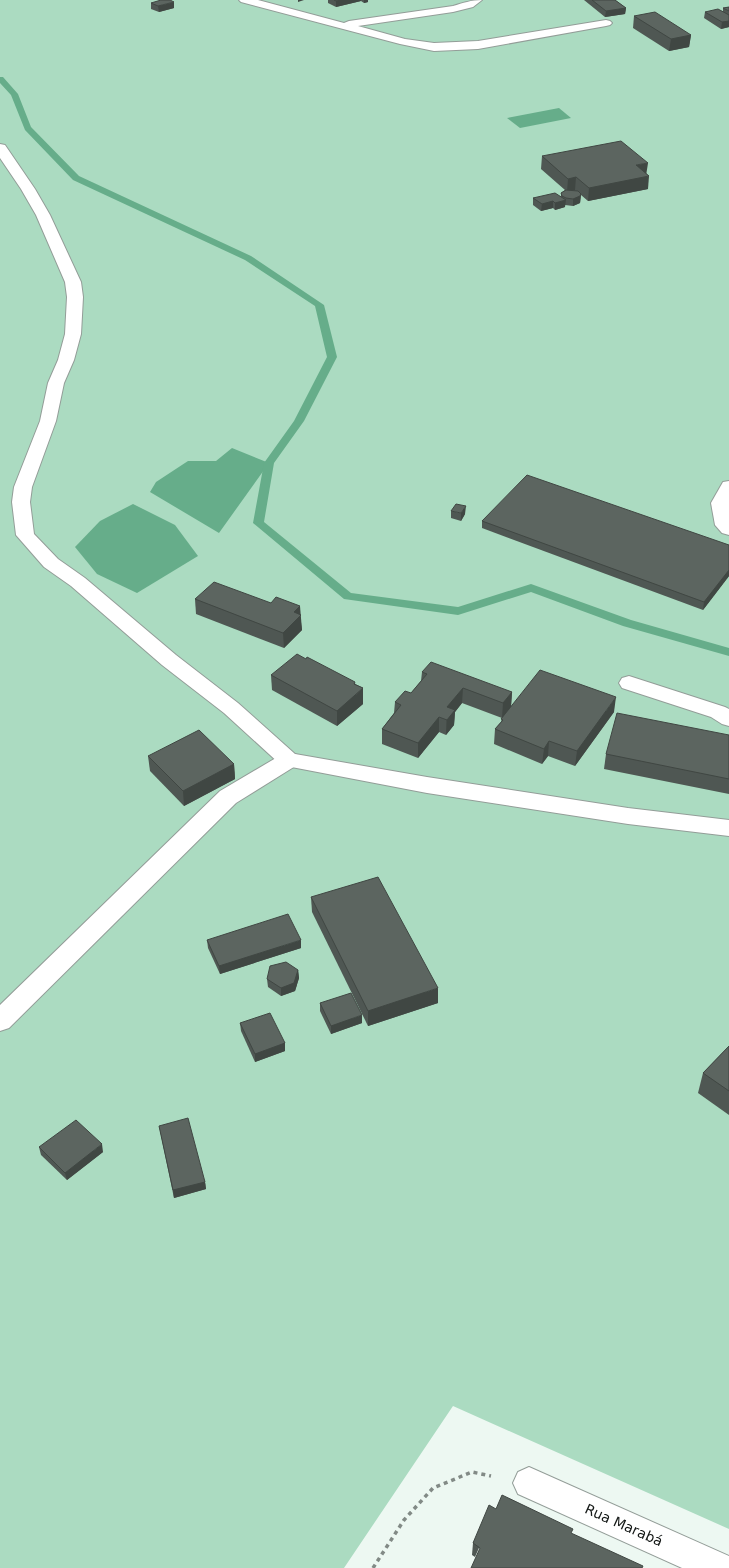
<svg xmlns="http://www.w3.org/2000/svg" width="729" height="1568" font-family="'DejaVu Sans',sans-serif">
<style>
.green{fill:#abdbc1}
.water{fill:#66ad8a}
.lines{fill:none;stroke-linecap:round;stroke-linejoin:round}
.stream{fill:#66ad8a;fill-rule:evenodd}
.lane-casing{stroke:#939d98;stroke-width:2}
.street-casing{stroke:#939d98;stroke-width:2}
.secondary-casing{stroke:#939d98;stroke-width:2}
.path{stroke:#828a86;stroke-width:3.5;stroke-dasharray:4 4;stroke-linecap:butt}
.lane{fill:#fff;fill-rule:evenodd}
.street{fill:#fff;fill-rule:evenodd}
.secondary{fill:#fff;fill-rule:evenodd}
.wall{fill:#4f5753}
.shaded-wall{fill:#404743}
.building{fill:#5c6560;stroke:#404743}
.labels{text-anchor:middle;stroke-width:4;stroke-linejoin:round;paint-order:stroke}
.near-street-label{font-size:14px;fill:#141816;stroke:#fff}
</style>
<rect width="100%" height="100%" fill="#edf8f2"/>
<polygon class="green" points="0,0 729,0 729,1529 453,1406 344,1568 0,1568"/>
<g class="water">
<polygon points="559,108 571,118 520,128 507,118"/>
<polygon points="232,448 269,463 219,533 150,492 156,482 188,461 216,461"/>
<polygon points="133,504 175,525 198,556 137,593 97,574 75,547 100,521"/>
</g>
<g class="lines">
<polygon class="stream" points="0,77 3,77 18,94 31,127 79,176 251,256 324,305 337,357 304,421 274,463 264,522 351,593 458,607 531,584 631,620 729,648 729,656 623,626 531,592 458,615 344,599 253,523 264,463 294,421 327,357 315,306 245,260 73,180 25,130 11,95 0,83"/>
<defs>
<g id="lane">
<polygon points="729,481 729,535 722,533 715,525 711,503 723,482"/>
<polygon points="629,676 725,707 729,709 729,726 722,724 711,717 622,688 619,683 622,678"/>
</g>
<g id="street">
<path d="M 239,0 L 258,0 L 344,23 L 349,21 L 453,6 C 463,3 471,0 482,0 L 473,7 L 453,12 L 358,26 L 405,39 L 434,43 L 478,41 L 606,20 L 610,21 L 612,23 L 610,25 L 606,26 L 478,49 L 434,51 L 400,44 L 241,2 Z"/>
<polygon points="289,752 297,755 300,760 297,765 236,803 9,1028 0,1031 0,1005 220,791 281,755"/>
<polygon points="529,1467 729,1556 729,1568 682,1568 518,1494 513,1483 518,1472"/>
</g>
<polygon id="secondary" points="0,144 5,145 35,189 50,215 81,282 83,297 81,334 74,360 64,383 56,421 32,487 30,502 34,534 58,559 85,578 176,655 238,703 295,754 427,777 628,808 729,820 729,836 628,824 427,793 281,765 224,713 162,665 71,586 44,567 16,535 12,502 14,487 40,421 48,383 58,360 65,334 67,297 65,282 36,215 21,189 0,158"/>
</defs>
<use href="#lane" class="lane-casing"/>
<use href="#street" class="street-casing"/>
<use href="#secondary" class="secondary-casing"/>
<polyline class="path" points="373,1568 404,1520 433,1488 472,1472 491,1476"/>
<use href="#lane" class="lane"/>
<use href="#street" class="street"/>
<use href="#secondary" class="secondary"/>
</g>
<g class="wall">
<polygon points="328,0 368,0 368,2 364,3 361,1 336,7 328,3"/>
<polygon points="584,0 615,0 626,8 625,14 605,17"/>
<polygon points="151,3 174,8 159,12 151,9"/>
<polygon points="729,7 729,27 721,29 704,18 705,12 723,11 723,8"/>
<polygon points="634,16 691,35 689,47 669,51 633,28"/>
<polygon points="542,156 647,174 648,189 588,201 581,195 580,203 573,206 565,205 565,207 555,210 553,208 541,211 533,205 533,198 561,197 561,193 565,190 541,169"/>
<polygon points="451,511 465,514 461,521 451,518"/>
<polygon points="482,521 729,545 729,576 703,610 482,528"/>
<polygon points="195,599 271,603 300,615 302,630 284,648 196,614"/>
<polygon points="422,672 512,692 511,706 614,712 575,766 548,756 542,764 494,744 495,729 501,722 502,718 462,703 455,712 454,725 446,735 439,732 418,758 382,744 382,729 394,713 395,702 411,693 421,681"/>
<polygon points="271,675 355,684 363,688 363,704 337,726 272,690"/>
<polygon points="729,735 729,794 604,769 606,754"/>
<polygon points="148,756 234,764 235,779 184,806 150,771"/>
<polygon points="311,897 438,1003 368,1026 312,912"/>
<polygon points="207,940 301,948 220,974 208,948"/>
<polygon points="298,970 299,978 295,991 281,996 268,987 267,979"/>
<polygon points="320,1003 362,1023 331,1034 320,1011"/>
<polygon points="240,1023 285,1043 285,1051 255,1062 241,1031"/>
<polygon points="729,1046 729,1115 698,1093 703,1073"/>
<polygon points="159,1126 205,1182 206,1189 174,1198"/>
<polygon points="39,1147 103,1152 67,1180 41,1155"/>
<polygon points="496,1509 475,1557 472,1555 473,1543"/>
</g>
<g class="shaded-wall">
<polygon points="298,0 304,0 298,2"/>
<polygon points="342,0 361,0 361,1 336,7 336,1"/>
<polygon points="364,0 368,0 368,2 364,3"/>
<polygon points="174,2 174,8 159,12 158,6"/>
<polygon points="626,8 625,14 605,17 606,11"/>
<polygon points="729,21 729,27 721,29 722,22"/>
<polygon points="691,35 689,47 669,51 671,39"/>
<polygon points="648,163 646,176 636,165"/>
<polygon points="649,176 648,189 588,201 589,188"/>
<polygon points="576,177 575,190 567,192 568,179"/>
<polygon points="581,194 580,203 573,206 573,199"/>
<polygon points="566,200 565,207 555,210 555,203"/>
<polygon points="553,201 553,208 541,211 542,204"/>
<polygon points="466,506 465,514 461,521 461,513"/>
<polygon points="729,570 729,576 703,610 704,602"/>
<polygon points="300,606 302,630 284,648 283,633 294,612"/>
<polygon points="355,682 356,695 363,688 363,704 337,726 337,711"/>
<polygon points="463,688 462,703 455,712 454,725 446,735 447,707"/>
<polygon points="512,692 511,707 502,718 503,703"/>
<polygon points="616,697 614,712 575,766 577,751"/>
<polygon points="439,717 439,732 418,758 418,743"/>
<polygon points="549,741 548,756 542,764 544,749"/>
<polygon points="234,764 235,779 184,806 183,791"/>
<polygon points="301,940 301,948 220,974 219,966"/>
<polygon points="298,970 299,978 295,991 281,996 281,988"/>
<polygon points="438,988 438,1003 368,1026 368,1011"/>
<polygon points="362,1015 362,1023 331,1034 331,1026"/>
<polygon points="285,1043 285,1051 255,1062 255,1054"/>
<polygon points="102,1144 103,1152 67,1180 65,1173"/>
<polygon points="205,1182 206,1189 174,1198 173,1190"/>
</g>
<g class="building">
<polygon points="161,0 170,0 174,2 158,6 151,3"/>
<polygon points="334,0 342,0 336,1"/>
<polygon points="592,0 615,0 626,8 606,11"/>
<polygon points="729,7 729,11 723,8"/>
<polygon points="718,9 729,15 729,21 722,22 705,12"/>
<polygon points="655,12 691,35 671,39 634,16"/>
<polygon points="621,141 648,163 636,165 649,176 589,188 576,177 568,179 542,156"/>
<polygon points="566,190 578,191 581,194 580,196 573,199 566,198 562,196 561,193"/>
<polygon points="555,193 566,200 555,203 553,201 542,204 533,198"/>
<polygon points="527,475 729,545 729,570 704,602 482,521"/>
<polygon points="456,504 466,506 461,513 451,511"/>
<polygon points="214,582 271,603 276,597 300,606 294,612 301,615 283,633 195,599"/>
<polygon points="297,654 306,659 307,657 355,682 354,684 363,688 337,711 271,675"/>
<polygon points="431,662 512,692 503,703 463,688 447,707 455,710 447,720 439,717 418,743 382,729 401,705 395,702 405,691 411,693 427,674 422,672"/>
<polygon points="540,670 616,697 577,751 549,741 544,749 495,729 503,720 501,719"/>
<polygon points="617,713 729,735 729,779 606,754"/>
<polygon points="199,730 234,764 183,791 148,756"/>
<polygon points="378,877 438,988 368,1011 311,897"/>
<polygon points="288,914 301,940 219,966 207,940"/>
<polygon points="286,962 298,970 294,983 281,988 267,979 270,966"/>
<polygon points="351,993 362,1015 331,1026 320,1003"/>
<polygon points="270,1013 285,1043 255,1054 240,1023"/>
<polygon points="729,1046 729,1091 703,1073"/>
<polygon points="188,1118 205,1182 173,1190 159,1126"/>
<polygon points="76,1120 102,1144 65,1173 39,1147"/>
<polygon points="502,1495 573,1529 571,1533 643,1566 642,1568 471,1568 480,1548 473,1543 489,1505 496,1509"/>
</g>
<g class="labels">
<g class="near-street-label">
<text transform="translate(624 1525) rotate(24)" y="5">Rua Marabá</text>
</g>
</g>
</svg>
